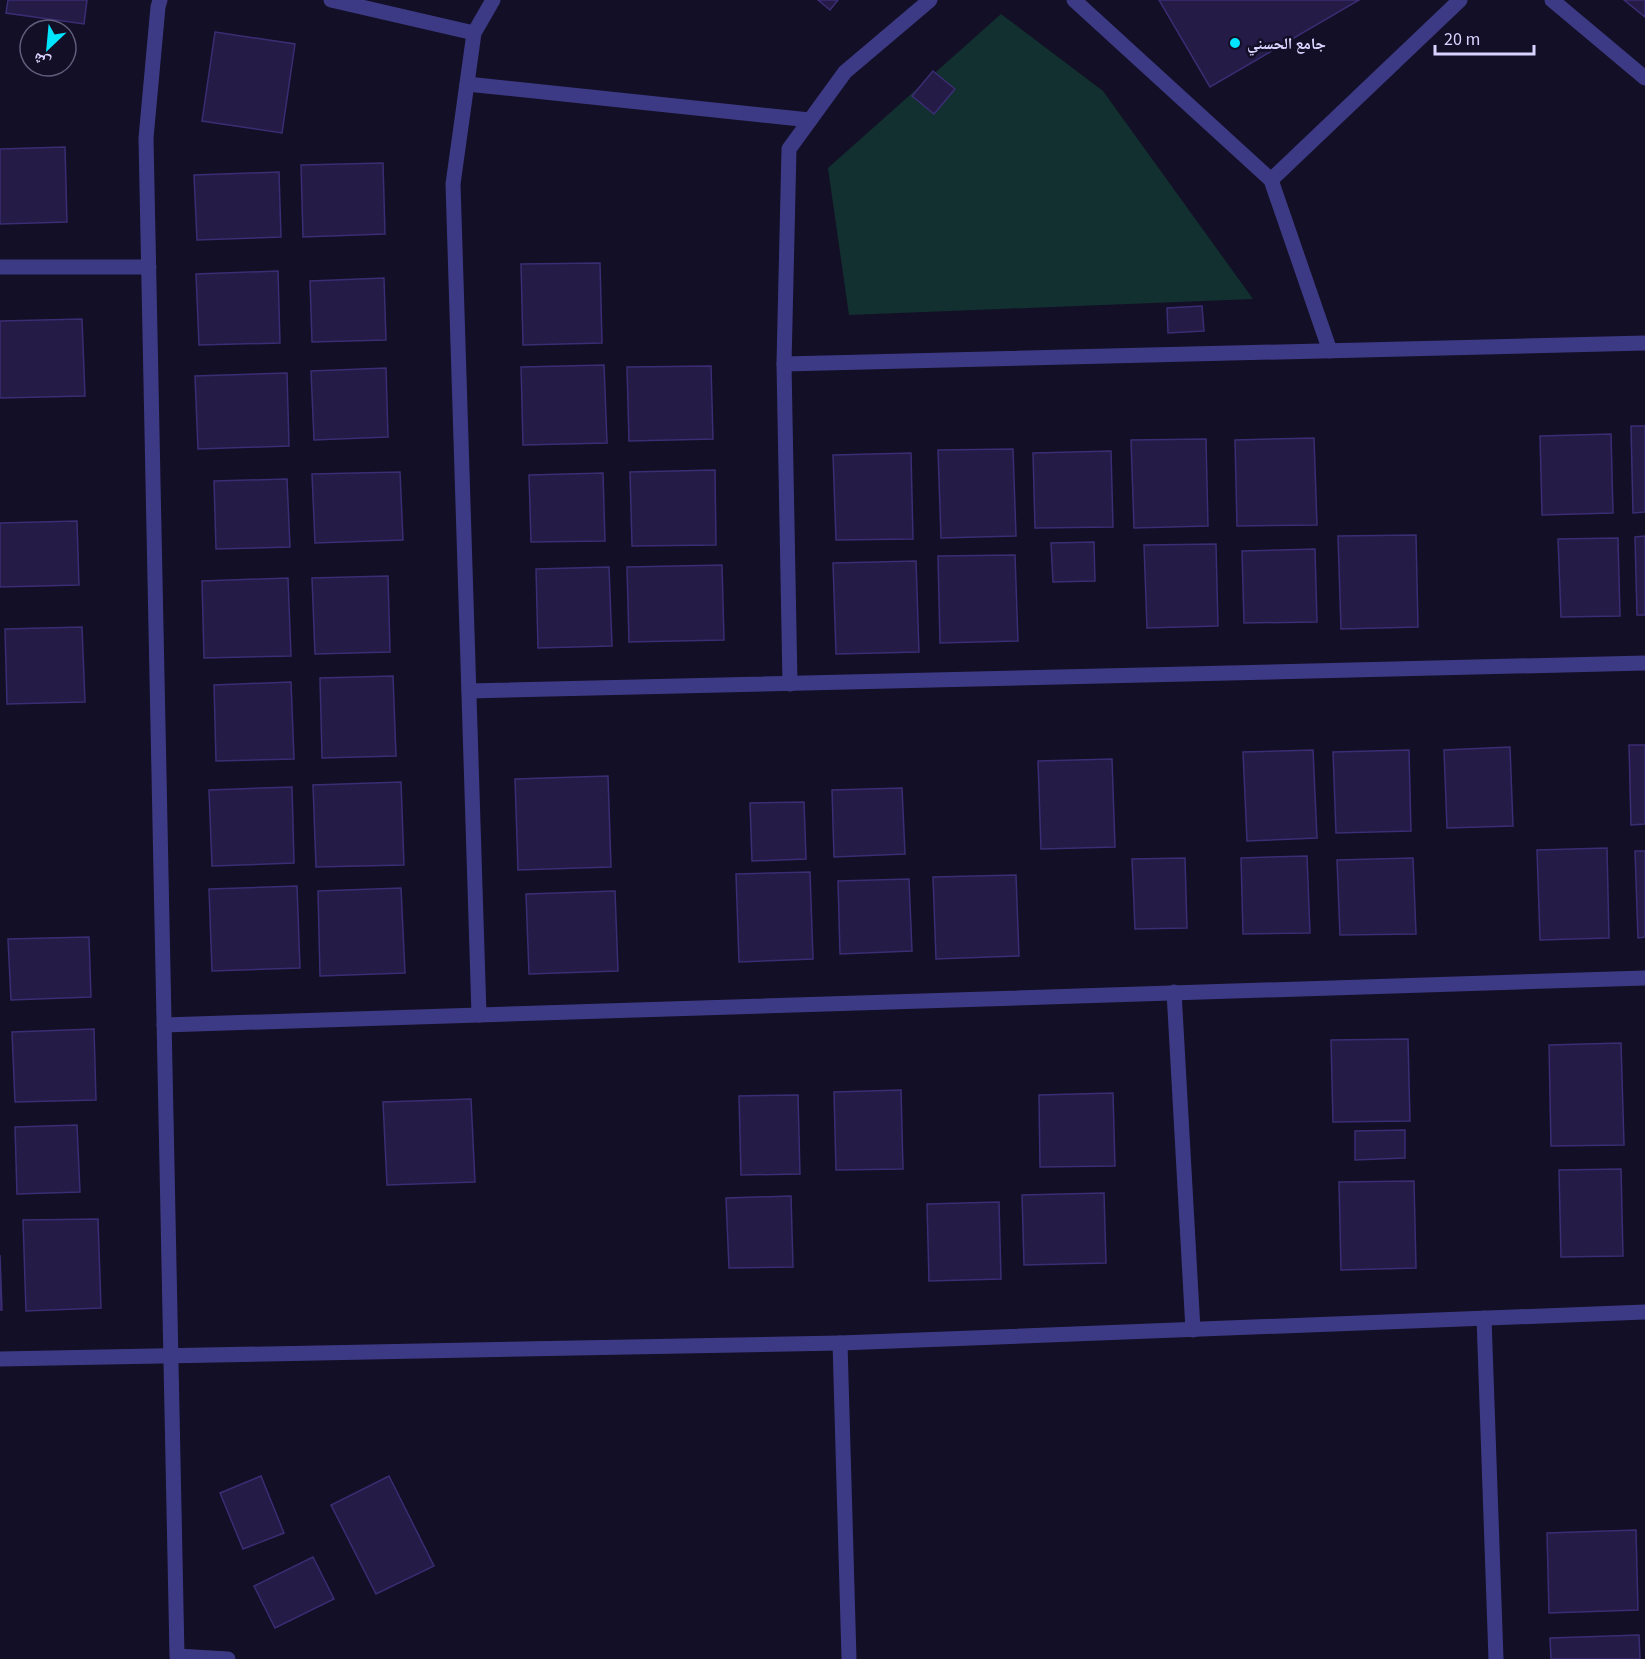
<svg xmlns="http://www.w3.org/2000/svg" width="1645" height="1659" font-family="'Source Sans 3','Noto Naskh Arabic',sans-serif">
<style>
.green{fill:#12302f}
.building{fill:#241b47;stroke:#3b2d73;stroke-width:1.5}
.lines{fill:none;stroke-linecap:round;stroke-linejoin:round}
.minor{stroke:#3d3a85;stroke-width:15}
.poi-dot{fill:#00e5ff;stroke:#130f26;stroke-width:2}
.labels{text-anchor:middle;stroke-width:5;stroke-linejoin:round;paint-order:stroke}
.poi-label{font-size:16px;font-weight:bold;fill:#d9d4ff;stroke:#130f26;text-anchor:start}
</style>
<rect width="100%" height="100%" fill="#130f26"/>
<polygon class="green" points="1001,14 1103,91 1253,299 849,315 828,168"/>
<g class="building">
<polygon points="8,0 87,0 84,24 6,13"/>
<polygon points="818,0 838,0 830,10"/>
<polygon points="1159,0 1359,0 1210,87"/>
<polygon points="1624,0 1645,0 1645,17"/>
<polygon points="215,32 295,44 282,133 202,121"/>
<polygon points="933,71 955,89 934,114 912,96"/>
<polygon points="65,147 67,222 0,224 0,149"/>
<polygon points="383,163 385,234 303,237 301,165"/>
<polygon points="279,172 281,237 197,240 194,175"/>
<polygon points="600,263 602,343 523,345 521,264"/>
<polygon points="278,271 280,343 199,345 196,274"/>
<polygon points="384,278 386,340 312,342 310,281"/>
<polygon points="1202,306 1204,331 1168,333 1167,308"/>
<polygon points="82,319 85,396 0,398 0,321"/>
<polygon points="604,365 607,443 523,445 521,367"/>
<polygon points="711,366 713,439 629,441 627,367"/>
<polygon points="386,368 388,437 314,440 311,371"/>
<polygon points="287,373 289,446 198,449 195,376"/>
<polygon points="1631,426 1645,426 1645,512 1633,513"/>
<polygon points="1611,434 1613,513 1542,515 1540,436"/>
<polygon points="1314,438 1317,525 1237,526 1235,440"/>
<polygon points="1206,439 1208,526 1134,528 1131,440"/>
<polygon points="1013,449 1016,536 941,538 938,450"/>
<polygon points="1111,451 1113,527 1035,528 1033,453"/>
<polygon points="911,453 913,539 836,540 833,455"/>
<polygon points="715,470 716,545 632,546 630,472"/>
<polygon points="400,472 403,540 315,543 312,474"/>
<polygon points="603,473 605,541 531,542 529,475"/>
<polygon points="287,479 290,547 216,549 214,481"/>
<polygon points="77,521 79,585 0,587 0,523"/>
<polygon points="1416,535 1418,627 1341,629 1338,536"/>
<polygon points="1645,536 1645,615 1637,615 1635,537"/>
<polygon points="1618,538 1620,616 1561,617 1558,539"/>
<polygon points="1094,542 1095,581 1053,582 1051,543"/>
<polygon points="1216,544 1218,626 1147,628 1144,545"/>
<polygon points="1315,549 1317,622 1244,623 1242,551"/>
<polygon points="1015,555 1018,641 940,643 938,556"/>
<polygon points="916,561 919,652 836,654 833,563"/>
<polygon points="722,565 724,640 629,642 627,567"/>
<polygon points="609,567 612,646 538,648 536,569"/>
<polygon points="388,576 390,652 315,654 312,578"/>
<polygon points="288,578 291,656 204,658 202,581"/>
<polygon points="82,627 85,702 7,704 5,629"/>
<polygon points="393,676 396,756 322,758 320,678"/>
<polygon points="291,682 294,759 216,761 214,685"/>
<polygon points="1629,745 1645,745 1645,824 1631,825"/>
<polygon points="1510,747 1513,826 1447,828 1444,750"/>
<polygon points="1313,750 1317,838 1247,841 1243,752"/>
<polygon points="1409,750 1411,831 1336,833 1333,752"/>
<polygon points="1112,759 1115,847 1041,849 1038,761"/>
<polygon points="608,776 611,867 518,870 515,779"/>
<polygon points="401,782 404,865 316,867 313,785"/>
<polygon points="292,787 294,863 212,866 209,790"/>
<polygon points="902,788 905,854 834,857 832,790"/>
<polygon points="804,802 806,859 752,861 750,803"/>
<polygon points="1607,848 1609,938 1540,940 1537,850"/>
<polygon points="1635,851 1645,851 1645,937 1638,938"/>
<polygon points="1307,856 1310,933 1243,934 1241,858"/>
<polygon points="1185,858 1187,928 1135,929 1132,859"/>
<polygon points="1413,858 1416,934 1340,935 1337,860"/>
<polygon points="810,872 813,959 739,962 736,874"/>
<polygon points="1016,875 1019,956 936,959 933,877"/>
<polygon points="909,879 912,951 840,954 838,881"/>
<polygon points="297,886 300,968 212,971 209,889"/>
<polygon points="401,888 405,973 320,976 318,891"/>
<polygon points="615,891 618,971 529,974 526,894"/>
<polygon points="89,937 91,997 11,1000 8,939"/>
<polygon points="94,1029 96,1100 15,1102 12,1032"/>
<polygon points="1408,1039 1410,1121 1333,1122 1331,1040"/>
<polygon points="1621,1043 1624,1145 1551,1146 1549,1045"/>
<polygon points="901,1090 903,1169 836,1170 834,1092"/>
<polygon points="1113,1093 1115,1166 1040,1167 1039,1095"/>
<polygon points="798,1095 800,1174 741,1175 739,1096"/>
<polygon points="471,1099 475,1182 387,1185 383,1102"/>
<polygon points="77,1125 80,1192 17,1194 15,1127"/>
<polygon points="1405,1130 1405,1158 1355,1160 1355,1131"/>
<polygon points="1621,1169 1623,1256 1561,1257 1559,1170"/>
<polygon points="1414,1181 1416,1268 1341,1270 1339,1182"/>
<polygon points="1104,1193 1106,1263 1024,1265 1022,1195"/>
<polygon points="791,1196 793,1267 729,1268 726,1198"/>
<polygon points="999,1202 1001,1279 929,1281 927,1204"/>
<polygon points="98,1219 101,1308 26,1311 23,1220"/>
<polygon points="0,1255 2,1310 0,1310"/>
<polygon points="261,1476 284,1533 243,1549 220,1493"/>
<polygon points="389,1476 434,1566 376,1594 331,1505"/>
<polygon points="1636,1530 1638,1610 1549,1613 1547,1533"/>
<polygon points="313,1557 334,1599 275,1628 254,1586"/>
<polygon points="1639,1635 1640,1659 1551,1659 1550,1638"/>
</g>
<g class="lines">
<g class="minor">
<polyline points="160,0 158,7 146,138 177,1656 228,1659"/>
<polyline points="331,0 474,33"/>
<polyline points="1074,0 1271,180 1330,351"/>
<polyline points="1552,0 1645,78"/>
<polyline points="467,84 810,120"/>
<polyline points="1271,180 1460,0"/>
<polyline points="0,267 149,267"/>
<polyline points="784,364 1645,343"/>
<polyline points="790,684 784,364 789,149 845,72 930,0"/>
<polyline points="469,691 1645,663"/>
<polyline points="1174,992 1193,1330"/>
<polyline points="479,1015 453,184 474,33 493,0"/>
<polyline points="164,1025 1645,978"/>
<polyline points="1484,1318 1496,1659"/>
<polyline points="840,1343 849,1659"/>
<polyline points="0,1359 840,1343 1645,1312"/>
</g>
</g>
<circle class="poi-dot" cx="1235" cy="43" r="6"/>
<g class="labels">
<g class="poi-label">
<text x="1247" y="49">جامع الحسني</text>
</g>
</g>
<g transform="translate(48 48) rotate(206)"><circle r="28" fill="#130f26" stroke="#625e7d" stroke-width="1.5"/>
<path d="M0-4.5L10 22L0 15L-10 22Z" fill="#00e5ff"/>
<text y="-9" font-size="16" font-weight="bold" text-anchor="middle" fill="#d9d4ff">ش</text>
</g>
<path d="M1435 45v9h99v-9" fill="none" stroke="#d9d4ff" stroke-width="3"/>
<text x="1444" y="45" font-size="18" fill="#d9d4ff" stroke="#130f26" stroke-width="4.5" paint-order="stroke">20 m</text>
</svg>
